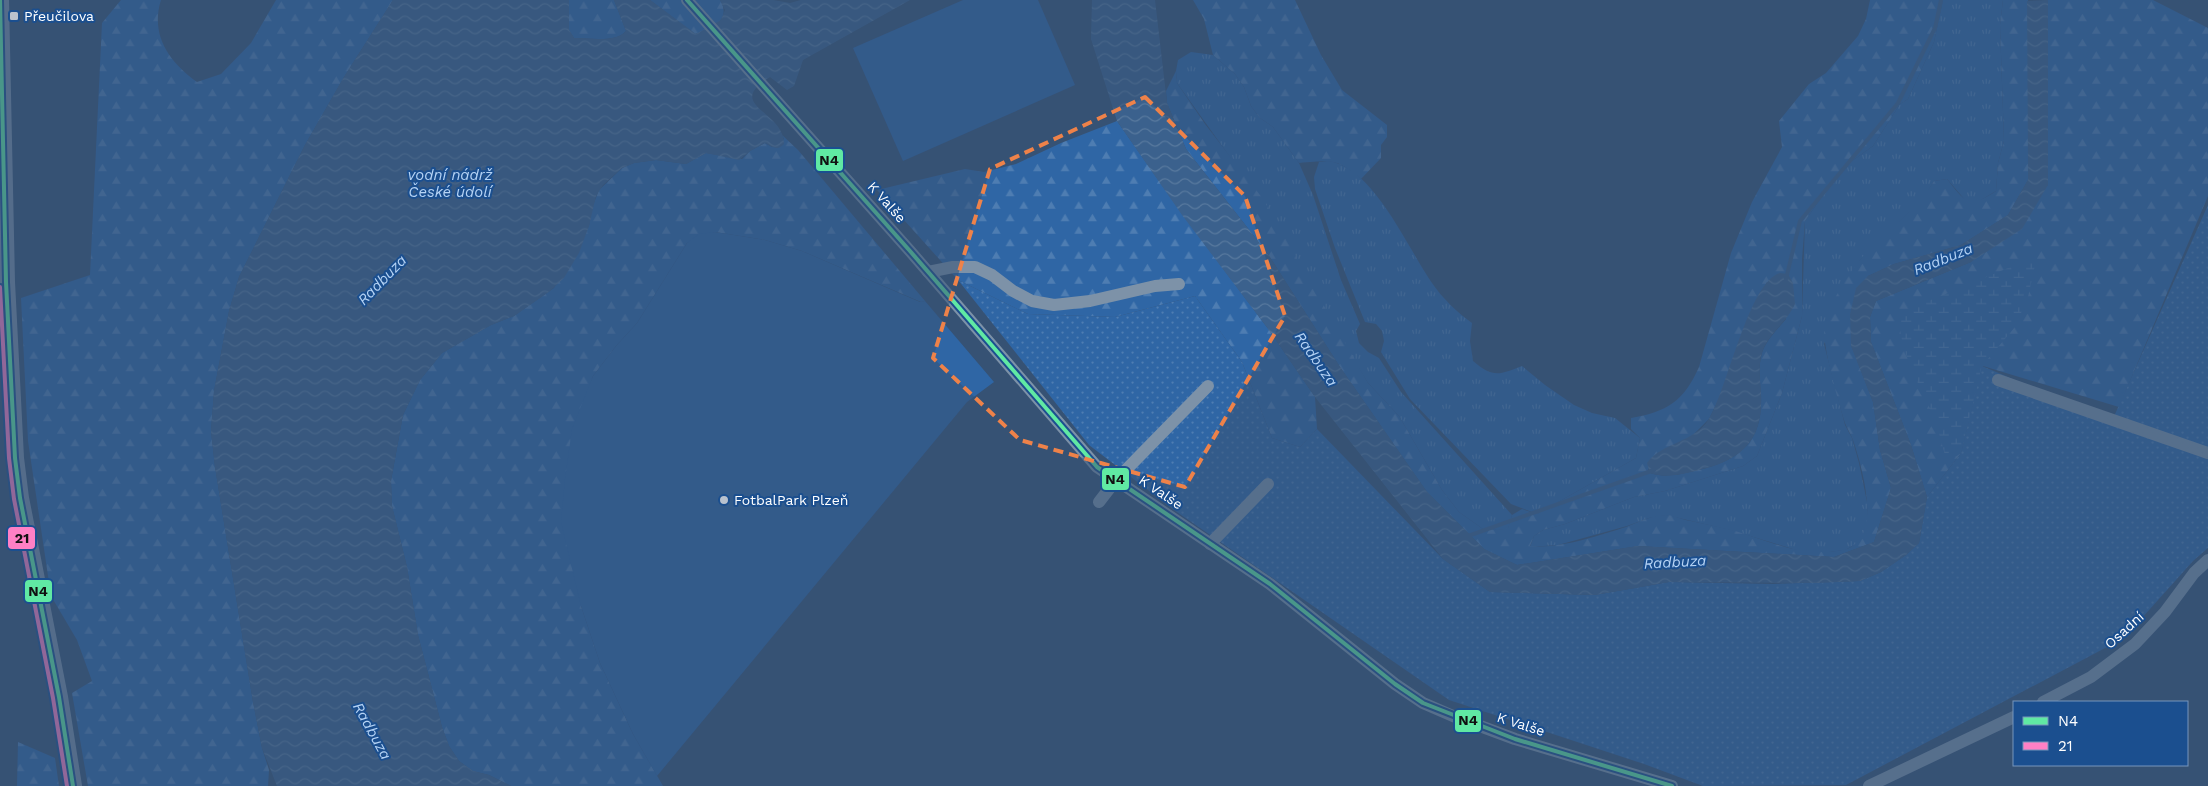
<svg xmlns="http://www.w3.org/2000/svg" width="2208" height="786" font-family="'Work Sans',sans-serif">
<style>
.grass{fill:url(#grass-tufts)}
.forest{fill:url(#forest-firs);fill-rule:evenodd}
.wetland{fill:url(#wetland-marsh)}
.garden{fill:url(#garden-dots)}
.pitch{fill:#2f66a5}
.water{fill:url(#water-waves)}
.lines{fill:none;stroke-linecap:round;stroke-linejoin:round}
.stream{stroke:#3b618d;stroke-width:4}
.street{stroke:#7d92a8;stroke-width:12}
.secondary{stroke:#798da4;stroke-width:18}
.bus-1-casing{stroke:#1b4f8f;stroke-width:8}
.bus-2-casing{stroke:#1b4f8f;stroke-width:8}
.bus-1{stroke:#60e9a3;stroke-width:4}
.bus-2{stroke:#ff80c5;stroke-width:4}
.marked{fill:none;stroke:#ee8249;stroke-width:4;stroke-dasharray:10 6;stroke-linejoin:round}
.poi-dot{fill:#b9c2ce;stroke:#1b4f8f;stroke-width:2}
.labels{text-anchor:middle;stroke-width:4;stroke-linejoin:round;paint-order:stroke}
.poi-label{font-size:14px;fill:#fff;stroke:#1b4f8f;text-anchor:start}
.street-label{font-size:14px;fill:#fff;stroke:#1b4f8f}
.water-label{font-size:15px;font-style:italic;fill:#b5d3f5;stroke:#1b4f8f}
.line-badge{stroke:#1b4f8f;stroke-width:2}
.pale-badge-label{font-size:14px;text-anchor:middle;font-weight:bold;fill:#111}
</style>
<defs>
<pattern id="grass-tufts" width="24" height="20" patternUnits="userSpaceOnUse" patternTransform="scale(1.25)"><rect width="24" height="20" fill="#2f66a5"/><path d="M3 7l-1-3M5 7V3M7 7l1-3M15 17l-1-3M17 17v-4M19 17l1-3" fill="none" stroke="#4e7db2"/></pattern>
<pattern id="forest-firs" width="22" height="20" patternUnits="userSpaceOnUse" patternTransform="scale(1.25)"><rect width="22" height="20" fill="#2f66a5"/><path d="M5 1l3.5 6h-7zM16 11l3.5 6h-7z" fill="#4e7db2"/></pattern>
<pattern id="wetland-marsh" width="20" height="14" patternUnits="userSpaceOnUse" patternTransform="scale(1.25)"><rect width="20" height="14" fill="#2f66a5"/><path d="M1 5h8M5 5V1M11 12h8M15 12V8" fill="none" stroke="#4e7db2"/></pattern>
<pattern id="garden-dots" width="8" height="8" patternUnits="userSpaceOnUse" patternTransform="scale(1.25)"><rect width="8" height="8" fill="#2f66a5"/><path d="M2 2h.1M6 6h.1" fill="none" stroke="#4e7db2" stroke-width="1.8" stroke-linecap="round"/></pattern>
<pattern id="water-waves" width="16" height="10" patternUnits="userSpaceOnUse" patternTransform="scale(1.25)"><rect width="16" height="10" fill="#3b618d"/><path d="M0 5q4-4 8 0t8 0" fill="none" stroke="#58799e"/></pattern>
</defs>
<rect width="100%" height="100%" fill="#365274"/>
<g class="grass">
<polygon points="1943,0 2003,0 2000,25 2004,141 1998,163 1996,191 1976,203 1966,201 1947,179 1934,181 1923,199 1860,260 1824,344 1845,425 1852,438 1859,463 1867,502 1868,525 1860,542 1845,550 1829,552 1803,552 1730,530 1666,515 1649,518 1627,526 1558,545 1530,547 1534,536 1543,530 1565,524 1634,497 1665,491 1743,466 1757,456 1782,393 1802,316 1805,221 1842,168 1873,146 1900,104 1908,99 1934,42"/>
<polygon points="1191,52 1213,55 1235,74 1244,87 1251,106 1260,118 1273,127 1299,163 1313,195 1341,280 1360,324 1356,331 1359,343 1368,352 1379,358 1401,392 1512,515 1508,529 1498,530 1483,529 1459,512 1442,490 1399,416 1368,383 1230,157 1177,83 1176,71 1178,60"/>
<path d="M 1328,161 C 1373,166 1408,249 1432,283 C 1442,298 1458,313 1472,323 L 1470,341 L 1473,361 C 1493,378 1499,375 1522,366 L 1545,385 L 1574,405 L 1592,413 L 1615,418 L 1640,438 L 1636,458 L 1537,514 L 1511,504 L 1410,399 L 1381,352 L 1384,341 L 1382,331 L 1376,324 L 1365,322 L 1335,248 L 1315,189 L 1314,177 L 1319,162 Z"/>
</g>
<g class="forest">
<path d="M 121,0 L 161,0 C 150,35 169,62 197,82 L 221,74 L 251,43 L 276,0 L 393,0 L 344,77 L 305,145 L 239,277 L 229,311 L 214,391 L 211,431 L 215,467 L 253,702 L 262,748 L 269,770 L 268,786 L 88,786 L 72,693 L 92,681 L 77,640 L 51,596 L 28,441 L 21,298 L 90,275 L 102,23 Z"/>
<path d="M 569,0 L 614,0 L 626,31 C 616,43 589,38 574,38 L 569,30 Z"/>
<path d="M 650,0 L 720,0 C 732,20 712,29 695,34 Z"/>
<path d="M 1193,0 L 1295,0 L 1321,55 L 1342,90 L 1387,125 L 1387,137 L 1381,145 L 1381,158 L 1361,179 C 1335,157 1331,161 1299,163 L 1273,127 L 1260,118 L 1251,106 L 1244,87 L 1235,74 L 1213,55 L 1204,19 Z"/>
<path d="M 1870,0 L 1943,0 L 1934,42 L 1908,99 L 1900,104 L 1873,146 L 1842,168 L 1805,221 L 1802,259 L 1802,316 L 1782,393 L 1757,456 L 1743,466 L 1665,491 L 1634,497 L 1565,524 L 1543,530 L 1534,536 L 1530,546 C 1560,549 1597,536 1626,527 C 1639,522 1652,515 1666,515 C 1674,515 1683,520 1691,521 C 1705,524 1719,527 1732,530 C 1768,541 1804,558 1842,550 C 1885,542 1862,467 1853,440 C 1851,434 1847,429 1845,423 C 1839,403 1819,337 1825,320 C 1833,299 1846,278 1859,261 C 1883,232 1914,214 1934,181 L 1947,179 C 1965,202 1969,209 1996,191 L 1998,163 L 2004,141 L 2000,25 L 2003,0 L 2028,0 L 2028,180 L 2008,215 L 1961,245 L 1894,264 L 1868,276 L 1851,345 L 1873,402 L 1880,450 L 1891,488 L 1874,542 L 1834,557 L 1638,546 L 1517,565 L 1484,549 L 1427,492 L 1340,367 L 1268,254 L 1186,149 L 1167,103 L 1166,91 L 1176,71 L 1177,83 L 1205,124 L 1263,199 L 1368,383 L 1399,416 L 1442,490 L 1459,512 L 1483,529 L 1498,530 L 1508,528 L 1512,515 L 1522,509 L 1537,514 L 1636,458 L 1640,438 L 1631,429 L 1631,418 C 1667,412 1684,401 1699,367 L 1731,253 L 1752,202 L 1782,147 L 1779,121 L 1809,84 L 1826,73 L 1858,36 L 1866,19 ZM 1767,282 L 1786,319 C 1778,329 1766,340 1762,353 C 1758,367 1760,381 1761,395 C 1763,438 1744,458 1703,469 C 1684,473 1669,479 1650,473 L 1648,470 L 1658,453 L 1690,438 L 1709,419 L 1721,394 L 1748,317 Z"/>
<polygon points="2048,0 2153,0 2208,28 2208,196 2119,407 1983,366 1961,453 1927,497 1911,445 1871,342 1870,317 1876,301 1971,262 2048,185"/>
<polygon points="1117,121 1182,214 1269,330 1315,397 1317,429 1300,447 1272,438 1242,362 1195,296 1115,317 1028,314 958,280 877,190 965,169 984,172 1016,164 1061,143"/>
<polygon points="782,135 798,150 925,301 921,302 802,251 765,240 715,232 687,243 637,323 616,346 593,376 585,401 581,606 600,663 633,734 663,786 511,786 489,775 473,771 459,761 449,746 442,727 418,635 407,567 392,506 391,481 403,415 420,380 442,353 491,325 514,316 554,288 589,226 592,208 599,190 622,168 634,163 656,160 686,164 706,153 742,159 750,151 765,143 772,147 784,139"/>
<polygon points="18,742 55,758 59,786 17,786"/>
</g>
<path class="wetland" d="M 2037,256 L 2028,297 L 2015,327 L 1982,366 L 1961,453 L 1947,463 C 1943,448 1939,432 1934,418 C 1923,390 1892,340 1902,312 Z"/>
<polygon class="garden" points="2208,205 2208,548 2193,561 2124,638 1846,785 1703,786 1644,764 1449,700 1174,510 1089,445 958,280 1028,314 1115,317 1195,296 1242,362 1272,438 1300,447 1317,429 1443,559 1490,592 1595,595 1669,582 1773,584 1860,581 1881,572 1906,555 1919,543 1927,497 1961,453 1982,366 2112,421"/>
<g class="pitch">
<polygon points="963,0 1038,0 1075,85 903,161 853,48"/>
<polygon points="715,232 765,240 802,251 920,302 925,301 994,382 967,402 657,776 633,734 600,663 581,606 561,522 565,479 572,429 593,376 616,346 637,323 687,243 699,234"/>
</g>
<g class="water">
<path d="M 393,0 L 569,0 L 569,30 L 574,38 C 588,38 617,43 626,31 L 614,0 L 650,0 L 696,34 L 721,20 L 725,10 L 720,0 L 773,0 L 790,3 L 801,0 L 910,0 L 803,60 L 794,86 L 787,90 L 770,77 C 723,106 784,110 784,144 C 777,152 772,146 765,143 L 750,151 L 739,160 L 706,153 L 686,164 L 656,160 L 634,163 L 622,168 L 613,176 L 603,185 L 596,196 L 589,226 L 579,253 L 564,278 L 550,291 L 514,316 L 491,325 L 442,353 L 420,380 L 403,415 L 391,480 L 392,506 L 407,567 L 418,635 L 442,727 L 449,746 L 459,761 L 473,771 L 489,775 L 511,786 L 277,786 L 262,748 L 253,702 L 215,467 L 211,431 L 214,391 L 229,311 L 239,277 L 305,145 L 344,77 Z"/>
<polygon points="1092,0 1155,0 1167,103 1186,149 1268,254 1340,367 1427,492 1484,549 1517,565 1638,546 1834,557 1874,542 1891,488 1880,450 1873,402 1851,346 1850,314 1856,288 1868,276 1894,264 1961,245 2008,215 2028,180 2027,1 2048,0 2048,185 2022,229 1971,262 1876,301 1870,317 1871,342 1911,445 1927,497 1919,543 1906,555 1881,572 1860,581 1817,583 1669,582 1595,595 1490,592 1443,559 1315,397 1269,330 1182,215 1117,121 1091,39"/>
<path d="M 1780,273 L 1788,274 L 1793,283 L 1795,304 C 1787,322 1768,334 1762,352 C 1758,365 1760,379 1761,393 C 1763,435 1747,457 1706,468 C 1687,473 1670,479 1650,473 L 1647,463 C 1662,442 1694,443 1709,419 C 1727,390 1749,281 1780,273 Z"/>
</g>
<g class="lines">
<g class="stream">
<polyline points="1786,279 1800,221 1898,103 1935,28 1941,0"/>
<polyline points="1468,536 1654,470"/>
</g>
<g class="street">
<polyline points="687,0 910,251 1097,467 1270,584 1395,684 1423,703 1453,716 1515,739 1672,786"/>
<polyline points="928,272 953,267 975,267 992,275 1013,291 1032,301 1054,305 1090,301 1155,286 1179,284"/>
<polyline points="1998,380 2208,453"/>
<polyline points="1099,502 1116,480 1208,386"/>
<polyline points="1210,544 1268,484"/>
<polyline points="2043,702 2091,677 2135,644 2165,612 2194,573 2208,560"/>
<polyline points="1869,786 2014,717"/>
</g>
<polyline class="secondary" points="0,0 6,282 15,458 20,498 59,697 73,786"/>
<defs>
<g id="bus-1">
<polyline points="0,0 6,282 15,458 20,498 59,697 73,786"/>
<polyline points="687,0 910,251 1097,467 1270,584 1395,684 1423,703 1515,739 1672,786"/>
</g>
<polyline id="bus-2" points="0,287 9,458 14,499 53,698 67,786"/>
</defs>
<use href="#bus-1" class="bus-1-casing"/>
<use href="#bus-2" class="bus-2-casing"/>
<use href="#bus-1" class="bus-1"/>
<use href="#bus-2" class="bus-2"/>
</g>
<path d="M0 0H2208V786H0ZM 1145,97 L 1245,196 L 1285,316 L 1185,487 L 1020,440 L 933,358 L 990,169 Z" fill="#365274" fill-opacity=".55" fill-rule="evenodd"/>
<path class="marked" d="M 1145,97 L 1245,196 L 1285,316 L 1185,487 L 1020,440 L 933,358 L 990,169 Z"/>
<g class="poi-dot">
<rect x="9" y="11" width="10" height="10" rx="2.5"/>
<circle cx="724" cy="500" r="5"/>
</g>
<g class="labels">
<g class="poi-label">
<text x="24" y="21">Přeučilova</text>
<text x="734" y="505">FotbalPark Plzeň</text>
</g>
<g class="street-label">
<text transform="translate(887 202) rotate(48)" y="5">K Valše</text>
<text transform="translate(1161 492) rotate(34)" y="5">K Valše</text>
<text transform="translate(2124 630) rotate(-42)" y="5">Osadní</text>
<text transform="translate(1521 724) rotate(18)" y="5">K Valše</text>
</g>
<g class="water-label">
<text x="450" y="180">vodní nádrž<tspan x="450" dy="17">České údolí</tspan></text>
<text transform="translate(1943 259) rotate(-22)" y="5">Radbuza</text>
<text transform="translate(382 280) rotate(-46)" y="5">Radbuza</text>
<text transform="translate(1316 359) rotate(55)" y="5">Radbuza</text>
<text transform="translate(1675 562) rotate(-3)" y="5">Radbuza</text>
<text transform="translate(372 731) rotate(61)" y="5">Radbuza</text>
</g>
</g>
<g class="line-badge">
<rect x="815" y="148" width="29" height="24" rx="5" fill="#60e9a3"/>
<rect x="1101" y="467" width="29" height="24" rx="5" fill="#60e9a3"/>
<rect x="7" y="526" width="29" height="24" rx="5" fill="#ff80c5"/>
<rect x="24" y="579" width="29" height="24" rx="5" fill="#60e9a3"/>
<rect x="1454" y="709" width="28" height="24" rx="5" fill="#60e9a3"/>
</g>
<g class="pale-badge-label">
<text x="829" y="165">N4</text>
<text x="1115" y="484">N4</text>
<text x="22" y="543">21</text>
<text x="38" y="596">N4</text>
<text x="1468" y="725">N4</text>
</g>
<rect x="2013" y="701" width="175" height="65" fill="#1b4f8f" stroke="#7695bc"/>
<rect x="2023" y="717" width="25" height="8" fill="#60e9a3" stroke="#7695bc"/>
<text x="2058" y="726" font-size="15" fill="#ffffff">N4</text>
<rect x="2023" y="742" width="25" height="8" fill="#ff80c5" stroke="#7695bc"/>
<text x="2058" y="751" font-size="15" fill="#ffffff">21</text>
</svg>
